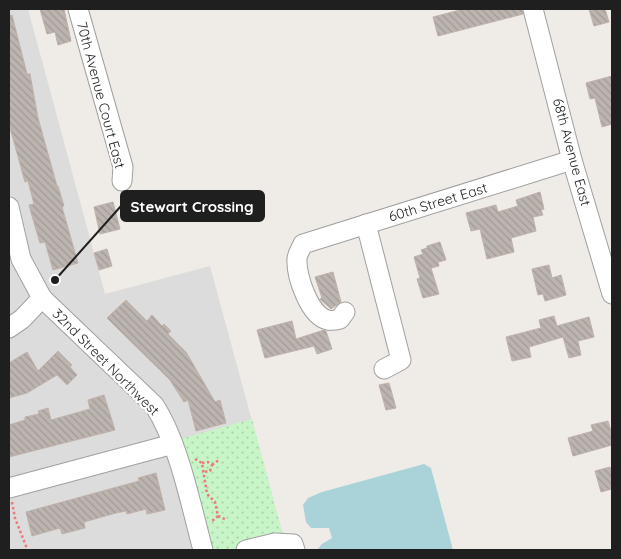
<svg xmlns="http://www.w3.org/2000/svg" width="621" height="559" font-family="Quicksand,sans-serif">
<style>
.residential{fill:#dddcdc}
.park{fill:url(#park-dots)}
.water{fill:#aad3d9}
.building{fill:url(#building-back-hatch);stroke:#c0b1aa}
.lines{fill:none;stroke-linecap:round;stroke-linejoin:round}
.minor-casing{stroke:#a0a0a0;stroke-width:21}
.path{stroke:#ef7878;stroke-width:2.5;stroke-dasharray:2.5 2.5;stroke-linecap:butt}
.minor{stroke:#fff;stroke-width:19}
.labels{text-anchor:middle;stroke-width:4.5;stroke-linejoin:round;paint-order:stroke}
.street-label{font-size:14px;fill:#1f1f1f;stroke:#fff}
.leader{fill:none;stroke:#1f1f1f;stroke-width:2}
.callout-dot{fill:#1f1f1f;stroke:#fff;stroke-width:2}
.callout{fill:#1f1f1f;stroke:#1f1f1f;stroke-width:2}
.callout-label{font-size:15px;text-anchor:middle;font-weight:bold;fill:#fff}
</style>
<defs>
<pattern id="park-dots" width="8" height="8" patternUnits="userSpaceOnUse" patternTransform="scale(1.25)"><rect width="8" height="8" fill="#c8f5c7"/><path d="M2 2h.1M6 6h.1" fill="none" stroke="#abd2aa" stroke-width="1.8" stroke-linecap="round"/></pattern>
<pattern id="building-back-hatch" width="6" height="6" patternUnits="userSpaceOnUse" patternTransform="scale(1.25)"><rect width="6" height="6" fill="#bcb4af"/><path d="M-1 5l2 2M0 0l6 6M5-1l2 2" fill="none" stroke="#a19a96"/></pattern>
</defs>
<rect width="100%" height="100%" fill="#efebe6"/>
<polygon class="residential" points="9,9 28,9 105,294 210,266 287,550 9,550"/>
<polygon class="park" points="252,419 287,550 210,550 180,439"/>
<polygon class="water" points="424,464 431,468 453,550 317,550 322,544 332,538 329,528 311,528 306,522 303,505 308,498 322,492"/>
<g class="building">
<polygon points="40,9 64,9 71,41 58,45 55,32 47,34"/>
<polygon points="464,9 522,9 523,14 438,36 433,17"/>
<polygon points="589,9 605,9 609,22 594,26"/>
<polygon points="12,15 27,74 30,74 38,118 57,186 58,186 64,206 62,207 78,263 53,270 45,242 40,243 32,216 29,205 34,204 28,181 25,182 9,124 9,16"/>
<polygon points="612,76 612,124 602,127 595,98 590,99 586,83"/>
<polygon points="540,192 544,209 541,210 543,215 533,217 536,231 511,238 514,252 487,259 480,229 471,231 466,213 496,205 498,212 518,206 516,200"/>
<polygon points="113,202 120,229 100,234 94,207"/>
<polygon points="440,242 446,260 438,262 439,266 431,268 439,294 423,298 417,279 420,278 414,257 423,254 421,250 427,248 427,246"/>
<polygon points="107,249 112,266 99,270 94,253"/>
<polygon points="549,265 552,278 561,275 566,295 545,301 543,294 538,295 532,269"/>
<polygon points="333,272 341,302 331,309 320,299 322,298 315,277"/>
<polygon points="126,300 147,321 152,315 162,326 164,324 171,331 168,334 186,352 215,402 220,400 226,423 196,431 188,400 184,402 170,380 107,318"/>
<polygon points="554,316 557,326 589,317 594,337 578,341 581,355 569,358 563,337 529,347 531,357 512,361 506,337 541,328 539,320"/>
<polygon points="292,321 296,339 324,330 326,331 332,349 317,354 314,346 265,358 257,330"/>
<polygon points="58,351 72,365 70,367 77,375 67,385 57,375 27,393 9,398 9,363 27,352 38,371"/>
<polygon points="389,383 396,408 386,410 379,385"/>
<polygon points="104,395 115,430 9,457 9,425 25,420 25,417 39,414 38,411 48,408 51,420 90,409 88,400"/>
<polygon points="608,421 612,435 612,445 573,456 568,438 593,431 591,425"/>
<polygon points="610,467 612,477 612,489 601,492 595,471"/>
<polygon points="156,473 165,510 147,514 146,509 127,514 126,511 116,513 84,522 85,528 62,534 60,528 32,536 26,512 139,481 138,478"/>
</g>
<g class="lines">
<defs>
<g id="minor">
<polyline points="78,9 123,167 122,181"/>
<polyline points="533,9 572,160 612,294"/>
<path d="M 9,207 L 21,259 L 42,298 L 154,405 C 179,443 191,506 203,550"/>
<polyline points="366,224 401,360 384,369"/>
<path d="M 345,312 L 340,319 C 336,320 331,321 328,320 C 309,316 296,275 297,259 C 297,254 301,249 303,244 L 572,160"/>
<polyline points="9,328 22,319 42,298"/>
<polyline points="9,488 173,444"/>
<polyline points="246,550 275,543 293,544 295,550"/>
</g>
</defs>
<use href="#minor" class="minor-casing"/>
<g class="path">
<polyline points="195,459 202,463 207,494 215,502 218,516 212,521"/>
<polyline points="202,463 208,462 212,465 210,471 204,472"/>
<polyline points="212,465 219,460"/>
<polyline points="12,502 15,518 26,546 26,550"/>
<polyline points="218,516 227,520"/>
</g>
<use href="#minor" class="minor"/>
</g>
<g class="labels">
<g class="street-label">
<text transform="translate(101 95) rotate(75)" y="5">70th Avenue Court East</text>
<text transform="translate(572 152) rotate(75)" y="5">68th Avenue East</text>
<text transform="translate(438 202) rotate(-17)" y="5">60th Street East</text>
<text transform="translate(106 362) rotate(45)" y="5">32nd Street Northwest</text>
</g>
</g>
<path class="leader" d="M55 280L121 206"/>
<circle class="callout-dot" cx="55" cy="280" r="5"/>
<rect class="callout" x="121" y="191" width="143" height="30" rx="5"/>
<g class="callout-label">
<text x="192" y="212">Stewart Crossing</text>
</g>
<rect width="621" height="559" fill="none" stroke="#1f1f1f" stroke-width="20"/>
</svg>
